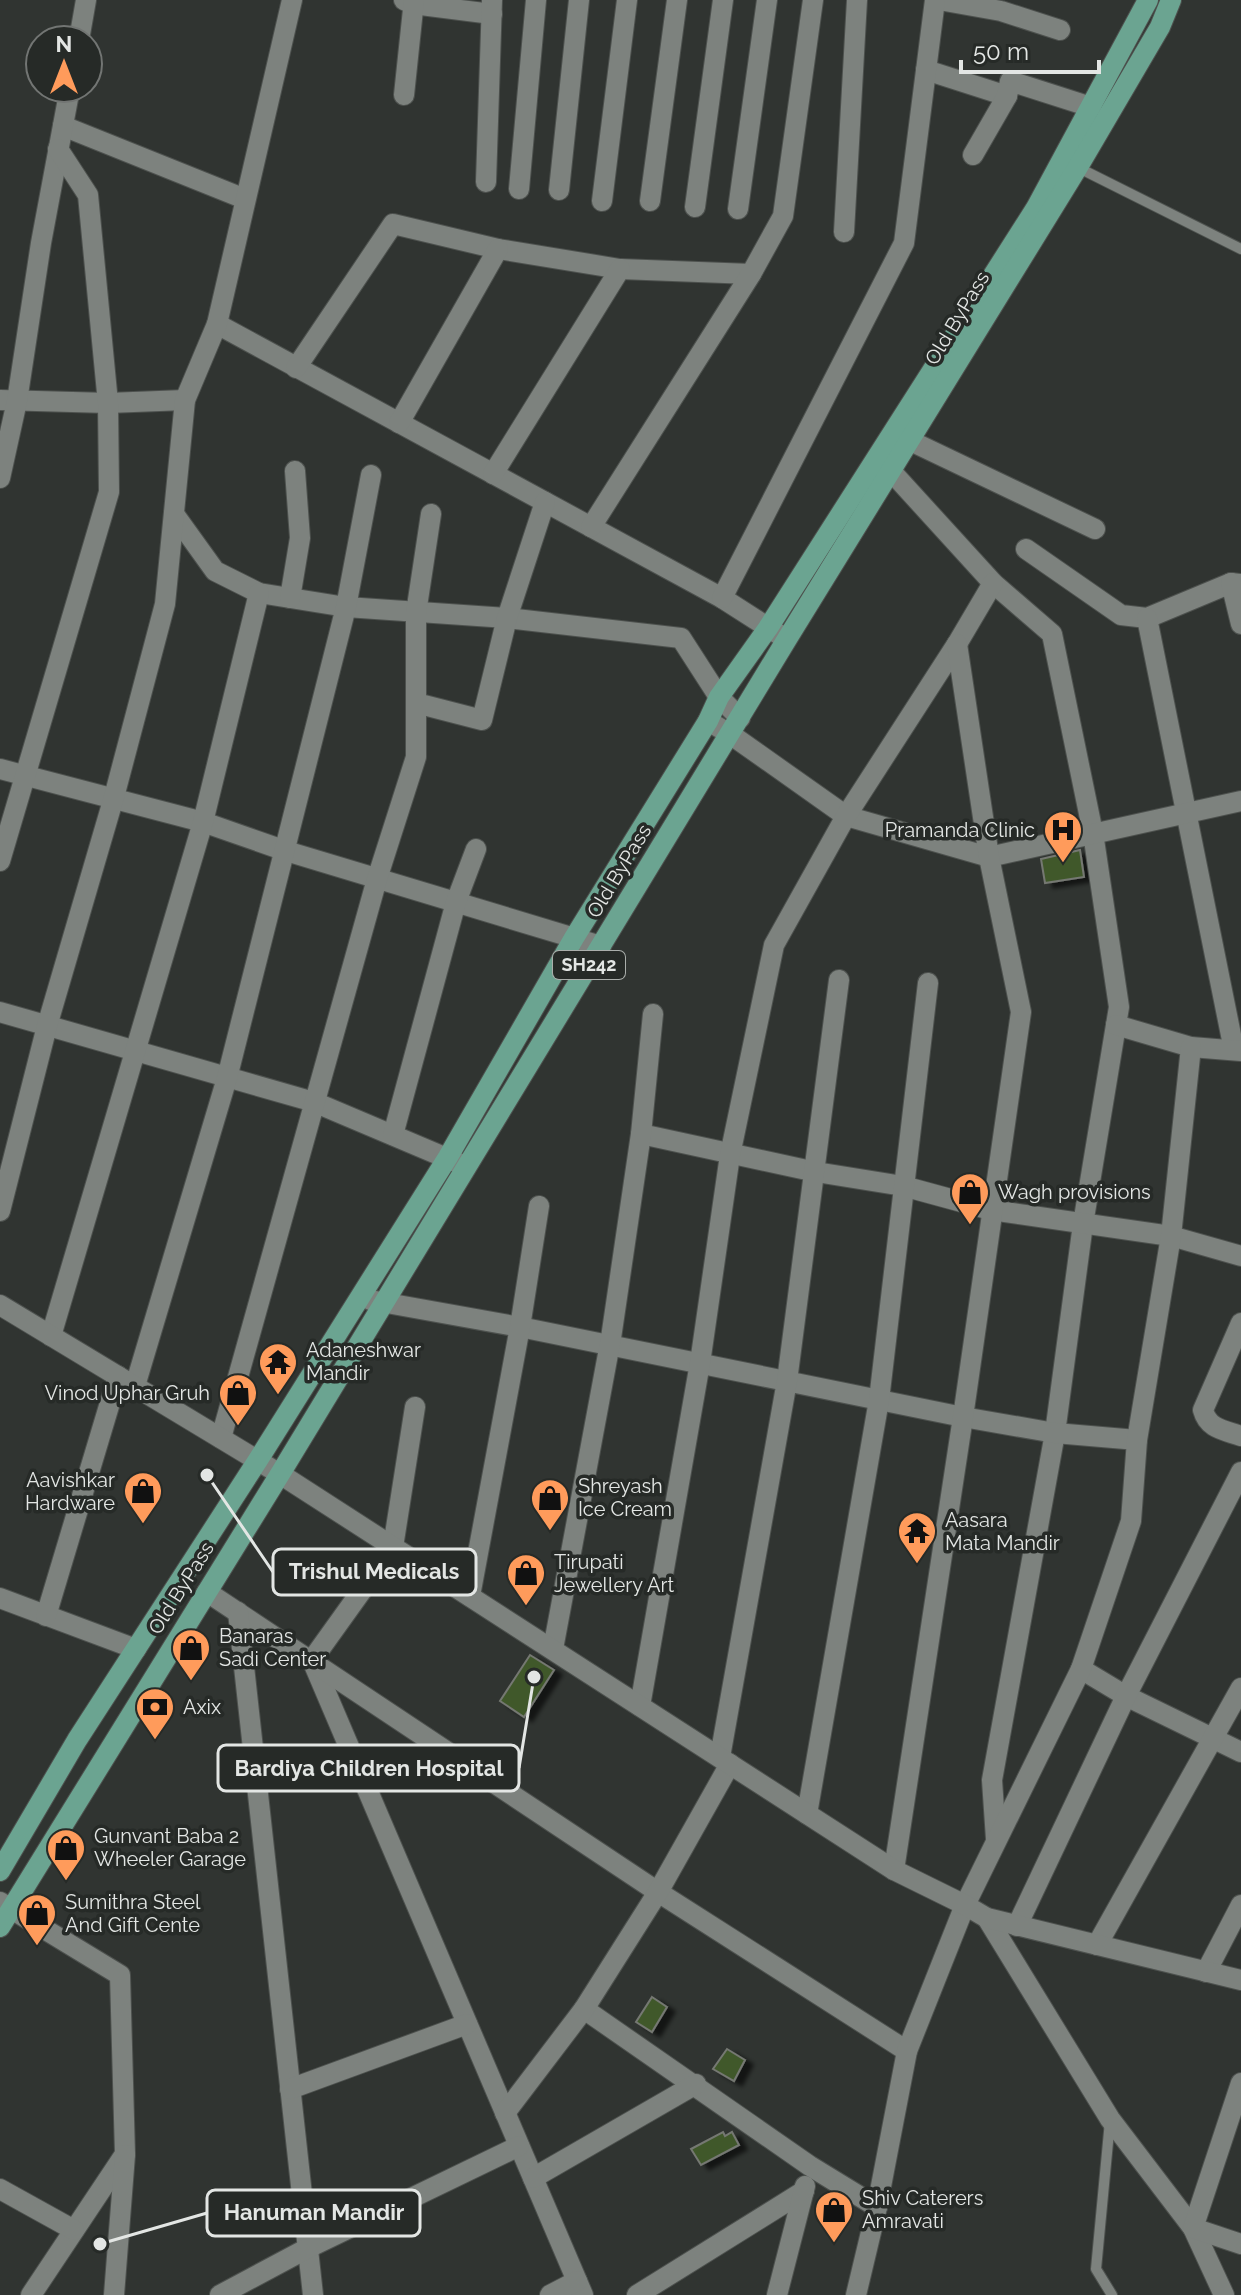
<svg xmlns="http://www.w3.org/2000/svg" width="1241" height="2295" font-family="Raleway,sans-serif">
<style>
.building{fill:#41592c;stroke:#757872;stroke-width:2;filter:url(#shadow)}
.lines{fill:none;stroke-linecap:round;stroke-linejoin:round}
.lane-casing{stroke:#4d514e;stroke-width:12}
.street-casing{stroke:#4d514e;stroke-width:22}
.secondary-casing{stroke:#4d514e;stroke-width:22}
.primary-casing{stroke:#4d514e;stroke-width:22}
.lane{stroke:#7d827e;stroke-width:10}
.street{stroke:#7d827e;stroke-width:20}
.secondary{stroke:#7d827e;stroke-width:20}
.primary{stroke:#6ba491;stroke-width:20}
.labels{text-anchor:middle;stroke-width:7;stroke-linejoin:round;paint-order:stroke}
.shield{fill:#262a27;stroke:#aaaeab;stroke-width:2}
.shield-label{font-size:18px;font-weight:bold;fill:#e3e6e4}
.street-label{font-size:20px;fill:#e3e6e4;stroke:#262a27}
.poi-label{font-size:20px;fill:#e3e6e4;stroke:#262a27;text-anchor:start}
.leader{fill:none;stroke:#e3e6e4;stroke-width:3}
.callout-dot{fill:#e3e6e4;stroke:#262a27;stroke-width:3}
.callout{fill:#262a27;stroke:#e3e6e4;stroke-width:3}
.callout-label{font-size:22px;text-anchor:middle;font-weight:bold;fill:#e3e6e4}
</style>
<defs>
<filter id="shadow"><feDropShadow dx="8" dy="4.5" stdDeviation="2" flood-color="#0009"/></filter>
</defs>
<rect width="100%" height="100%" fill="#303431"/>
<g class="building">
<polygon points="1080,850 1084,877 1045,883 1041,859"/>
<polygon points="530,1655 554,1670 524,1717 500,1701"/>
<polygon points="652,1997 667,2007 652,2032 636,2022"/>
<polygon points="727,2049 745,2060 734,2081 713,2069"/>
<polygon points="723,2132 725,2136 732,2132 739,2145 701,2165 691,2149"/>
</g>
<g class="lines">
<defs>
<g id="lane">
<polyline points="1075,166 1241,249"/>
<polyline points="1110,2121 1096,2269 1112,2295"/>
</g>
<g id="street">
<polyline points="404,0 413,4 492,14"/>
<polyline points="939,0 1001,11 1060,30"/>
<polyline points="79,40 86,0"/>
<polyline points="926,70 1007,96"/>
<polyline points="404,95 414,0"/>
<polyline points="63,126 245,199"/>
<polyline points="973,155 1007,96 1010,81 1091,107"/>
<polyline points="486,182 492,0"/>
<polyline points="519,189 536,0"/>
<polyline points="559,190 579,0"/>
<polyline points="602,201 627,0"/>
<polyline points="650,201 677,0"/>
<polyline points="695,207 723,0"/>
<polyline points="738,209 767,0"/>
<polyline points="844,232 857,0"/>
<polyline points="217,324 722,598 783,637"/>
<polyline points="296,368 393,224 498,249 620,269 751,274"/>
<polyline points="0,400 108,403 185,400"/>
<polyline points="399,423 498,249"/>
<polyline points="896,434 1095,529"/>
<polyline points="879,460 890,470 993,583 1052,634 1093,833 1119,1007 1083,1224 1055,1433 992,1780 996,1839"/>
<polyline points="493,474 620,269"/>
<polyline points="0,478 17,401 41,243 70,88"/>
<polyline points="174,514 215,571 259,593 346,607 507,618 681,638 719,697 740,718"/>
<polyline points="591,527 751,274 783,216 813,0"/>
<polyline points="1026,549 1121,615 1147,618 1231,583 1241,584"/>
<polyline points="1231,583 1241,624"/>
<polyline points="290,598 300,538 295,471"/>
<polyline points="722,598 904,243 935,0"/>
<polyline points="1147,618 1234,1050"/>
<polyline points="416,703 482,720 507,618 545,502"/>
<polyline points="708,721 730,734 846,816 989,857 1241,801"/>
<polyline points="0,769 203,822 286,851 601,946"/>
<polyline points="0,861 109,492 108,403 88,195 58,149"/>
<polyline points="0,1012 314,1102 463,1165"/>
<polyline points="1116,1025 1191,1047 1241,1051"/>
<polyline points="641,1134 816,1172 903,1186 991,1210 1171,1236 1241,1256"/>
<polyline points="393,1135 456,902 476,849"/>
<polyline points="0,1211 47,1026 114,797 165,604 185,400 217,324 292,0"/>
<polyline points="370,1300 520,1327 963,1417 1055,1433 1137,1440"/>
<path d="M 1241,1323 L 1203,1410 C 1208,1429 1224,1430 1241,1436"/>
<polyline points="51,1336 203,822 259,593"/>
<polyline points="135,1386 227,1078 346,607 371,475"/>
<polyline points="415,1407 393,1547 312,1660 583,2295"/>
<polyline points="221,1438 377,879 416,757 416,613 431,514"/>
<polyline points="207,1592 658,1892 907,2051"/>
<polyline points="470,1596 520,1327 539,1206"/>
<polyline points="0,1598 136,1649"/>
<polyline points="238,1612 313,2295"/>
<polyline points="46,1616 118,1376"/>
<polyline points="553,1649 611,1338 641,1134 653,1014"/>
<polyline points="1081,1669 1126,1696 1241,1752"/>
<polyline points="640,1706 700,1363 730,1155 774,945 846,816 957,644 993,583"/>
<polyline points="720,1757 787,1381 839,980"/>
<polyline points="807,1814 879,1400 928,983"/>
<polyline points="894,1870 963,1417 1021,1012 989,857 957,644"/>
<polyline points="0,1902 120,1975 125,2154 31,2295"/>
<polyline points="987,1918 1110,2119 1193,2228 1224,2295"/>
<polyline points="1017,1926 1126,1696 1241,1472"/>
<polyline points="1097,1945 1241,1688"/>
<polyline points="1206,1972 1241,1905"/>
<polyline points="584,2009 810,2166 877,2207"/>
<polyline points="1241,2083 1193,2228 1241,2244"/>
<polyline points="290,2089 467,2024"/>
<polyline points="505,2113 584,2009 658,1892 730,1764"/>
<polyline points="533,2178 696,2084"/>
<polyline points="0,2189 74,2230"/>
<polyline points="114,2295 125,2155"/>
<polyline points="220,2295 308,2248 519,2146"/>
<polyline points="550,2295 577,2281"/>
<polyline points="637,2295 804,2191"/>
<polyline points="777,2295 805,2186"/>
<polyline points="856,2295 877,2207 907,2051 965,1905 1081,1669 1131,1521 1137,1440 1171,1236 1191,1047"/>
</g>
<polyline id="secondary" points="0,1305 280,1474 894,1870 965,1905 987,1918 1241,1980"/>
<g id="primary">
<polyline points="0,1871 77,1740 258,1460 448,1157 574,938 708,721 719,697 768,628 1036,208 1148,0"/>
<polyline points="0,1927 280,1474 787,639 1078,167 1160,27 1171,0"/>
</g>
</defs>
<use href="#lane" class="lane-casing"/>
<use href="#street" class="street-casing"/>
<use href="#secondary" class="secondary-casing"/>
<use href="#primary" class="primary-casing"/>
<use href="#lane" class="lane"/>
<use href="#street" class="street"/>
<use href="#secondary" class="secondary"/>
<use href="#primary" class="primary"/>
</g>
<defs>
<symbol id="hospital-pin" viewBox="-11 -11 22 30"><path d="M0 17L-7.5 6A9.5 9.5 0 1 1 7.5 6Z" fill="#ff9b5b" stroke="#262a27"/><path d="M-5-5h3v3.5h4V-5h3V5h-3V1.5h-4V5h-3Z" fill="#111"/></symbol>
<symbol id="shop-pin" viewBox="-11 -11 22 30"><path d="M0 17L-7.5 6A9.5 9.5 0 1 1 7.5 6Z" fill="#ff9b5b" stroke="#262a27"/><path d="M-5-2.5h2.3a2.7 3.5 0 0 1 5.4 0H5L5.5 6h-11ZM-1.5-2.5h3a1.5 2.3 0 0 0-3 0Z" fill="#111"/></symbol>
<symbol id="temple-pin" viewBox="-11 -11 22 30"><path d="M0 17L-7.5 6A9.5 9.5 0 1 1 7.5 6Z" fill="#ff9b5b" stroke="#262a27"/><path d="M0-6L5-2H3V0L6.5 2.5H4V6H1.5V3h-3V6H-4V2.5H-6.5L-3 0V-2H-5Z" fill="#111"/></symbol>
<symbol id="bank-pin" viewBox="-11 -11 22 30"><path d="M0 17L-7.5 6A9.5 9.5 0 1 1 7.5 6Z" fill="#ff9b5b" stroke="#262a27"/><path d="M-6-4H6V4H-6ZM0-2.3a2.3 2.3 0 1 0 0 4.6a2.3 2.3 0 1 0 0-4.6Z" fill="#111"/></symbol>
</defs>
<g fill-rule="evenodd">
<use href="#hospital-pin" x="1041" y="808" width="44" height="60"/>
<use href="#shop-pin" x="948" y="1170" width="44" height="60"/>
<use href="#temple-pin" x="256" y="1340" width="44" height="60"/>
<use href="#shop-pin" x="216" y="1371" width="44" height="60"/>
<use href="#shop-pin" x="121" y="1469" width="44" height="60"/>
<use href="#shop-pin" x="528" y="1476" width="44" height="60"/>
<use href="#temple-pin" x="895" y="1509" width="44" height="60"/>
<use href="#shop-pin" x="504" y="1551" width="44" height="60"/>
<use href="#shop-pin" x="169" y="1626" width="44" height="60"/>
<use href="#bank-pin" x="133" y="1685" width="44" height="60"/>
<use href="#shop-pin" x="44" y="1826" width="44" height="60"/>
<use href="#shop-pin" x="15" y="1891" width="44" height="60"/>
<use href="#shop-pin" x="812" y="2188" width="44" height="60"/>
</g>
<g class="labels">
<rect class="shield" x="553" y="951" width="72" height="28" rx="6"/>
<g class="shield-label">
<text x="589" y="971">SH242</text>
</g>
<g class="street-label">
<text transform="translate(957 318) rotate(-59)" y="7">Old ByPass</text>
<text transform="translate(619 871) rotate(-59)" y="7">Old ByPass</text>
<text transform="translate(181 1588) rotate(-58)" y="7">Old ByPass</text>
</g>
<g class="poi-label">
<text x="1035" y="837" text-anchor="end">Pramanda Clinic</text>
<text x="998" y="1199">Wagh provisions</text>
<text x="306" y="1357">Adaneshwar<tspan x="306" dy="23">Mandir</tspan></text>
<text x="210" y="1400" text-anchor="end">Vinod Uphar Gruh</text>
<text x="115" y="1487" text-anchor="end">Aavishkar<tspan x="115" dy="23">Hardware</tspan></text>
<text x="578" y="1493">Shreyash<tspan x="578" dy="23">Ice Cream</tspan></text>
<text x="945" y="1527">Aasara<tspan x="945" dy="23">Mata Mandir</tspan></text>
<text x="554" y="1569">Tirupati<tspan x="554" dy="23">Jewellery Art</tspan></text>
<text x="219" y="1643">Banaras<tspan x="219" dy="23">Sadi Center</tspan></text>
<text x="183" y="1714">Axix</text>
<text x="94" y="1843">Gunvant Baba 2<tspan x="94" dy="23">Wheeler Garage</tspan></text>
<text x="65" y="1909">Sumithra Steel<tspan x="65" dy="23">And Gift Cente</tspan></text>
<text x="862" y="2205">Shiv Caterers<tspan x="862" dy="23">Amravati</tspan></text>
</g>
</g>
<path class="leader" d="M207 1475L273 1572M534 1677L519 1768M100 2244L207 2213"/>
<g class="callout-dot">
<circle cx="207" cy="1475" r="8"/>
<circle cx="534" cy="1677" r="8"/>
<circle cx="100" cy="2244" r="8"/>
</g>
<g class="callout">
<rect x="273" y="1549" width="203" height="46" rx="8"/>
<rect x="218" y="1745" width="301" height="46" rx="8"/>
<rect x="207" y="2190" width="213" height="46" rx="8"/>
</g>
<g class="callout-label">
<text x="374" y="1579">Trishul Medicals</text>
<text x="369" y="1776">Bardiya Children Hospital</text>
<text x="314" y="2220">Hanuman Mandir</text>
</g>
<g transform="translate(64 64)"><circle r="38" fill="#262a27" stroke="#727573" stroke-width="2"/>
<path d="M0-6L14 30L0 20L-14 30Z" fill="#ff9b5b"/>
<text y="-12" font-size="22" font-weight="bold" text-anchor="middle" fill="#e3e6e4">N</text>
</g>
<path d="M961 60v12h138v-12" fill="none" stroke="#e3e6e4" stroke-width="4"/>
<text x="973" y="60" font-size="24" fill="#e3e6e4" stroke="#262a27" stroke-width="6" paint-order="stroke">50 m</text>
</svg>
